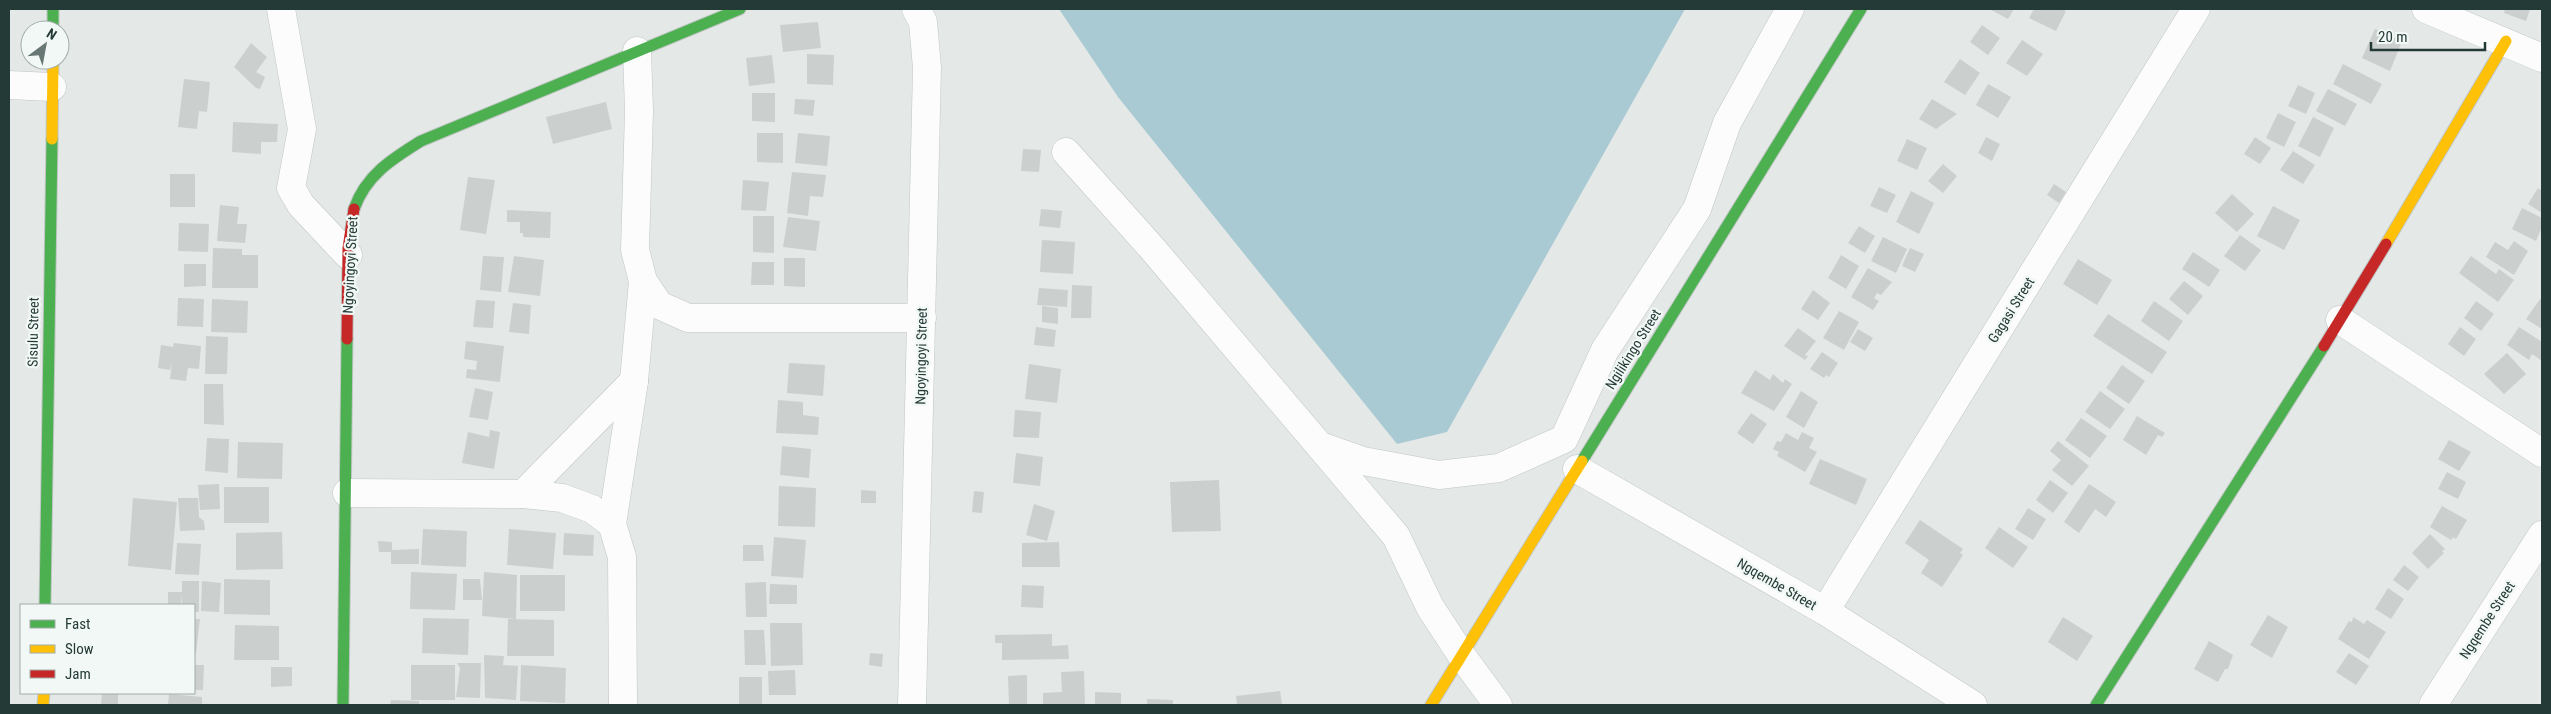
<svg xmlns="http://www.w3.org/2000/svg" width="2551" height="714" font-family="'Roboto Condensed',sans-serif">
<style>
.water{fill:#a9cad3}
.building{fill:#cbd0ce}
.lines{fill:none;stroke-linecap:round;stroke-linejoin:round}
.street-casing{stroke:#c1c6c4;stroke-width:29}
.fast-casing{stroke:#c0c6c4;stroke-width:13}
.slow-casing{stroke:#c0c6c4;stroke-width:13}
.jam-casing{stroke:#c0c6c4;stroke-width:13}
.street{stroke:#fbfcfb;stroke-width:28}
.fast{stroke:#4caf50;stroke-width:11}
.slow{stroke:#ffc107;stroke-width:11}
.jam{stroke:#c62828;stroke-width:11}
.labels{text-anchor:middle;stroke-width:4.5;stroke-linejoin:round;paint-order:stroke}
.street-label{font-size:14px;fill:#243a36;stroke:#f2f8f5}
</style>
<rect width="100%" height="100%" fill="#e4e9e7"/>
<polygon class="water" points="1059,9 1685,9 1447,432 1397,444 1118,97"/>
<g class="building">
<polygon points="1989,9 2014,9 2008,19"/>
<polygon points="2034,9 2062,9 2066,11 2056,31 2029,18"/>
<polygon points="2505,9 2530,9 2526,21 2504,13"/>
<polygon points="818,22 821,48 783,52 780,25"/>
<polygon points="1982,25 2000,38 1988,55 1970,42"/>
<polygon points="2375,29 2402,41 2390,71 2362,58"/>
<polygon points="2022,40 2043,54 2027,76 2006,63"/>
<polygon points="251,43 267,57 256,72 265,77 260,89 256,88 234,67"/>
<polygon points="807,54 834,55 833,85 807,84"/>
<polygon points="772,55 775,83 749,86 746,58"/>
<polygon points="1960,59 1980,73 1965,95 1944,82"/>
<polygon points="2343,64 2382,84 2371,104 2333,84"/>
<polygon points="184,79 210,82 207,112 199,111 197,129 178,127"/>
<polygon points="1988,84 2011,97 1998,118 1976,105"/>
<polygon points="2298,85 2315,93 2306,114 2288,106"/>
<polygon points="2328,89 2357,104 2345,126 2316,111"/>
<polygon points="752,93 775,93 775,122 752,121"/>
<polygon points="795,99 815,100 813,116 794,114"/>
<polygon points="1932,99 1957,114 1936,129 1919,119"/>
<polygon points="606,102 612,129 553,144 546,117"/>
<polygon points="2278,113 2296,122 2284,147 2266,138"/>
<polygon points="2313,117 2334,128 2320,157 2298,146"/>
<polygon points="233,122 278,124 277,142 261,142 261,154 232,152"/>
<polygon points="757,133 783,133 783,163 757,162"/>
<polygon points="798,133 830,136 827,166 795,163"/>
<polygon points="1986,137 2000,144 1992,161 1978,153"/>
<polygon points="2255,137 2271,148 2260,164 2244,154"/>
<polygon points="1907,139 1927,148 1917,170 1897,161"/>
<polygon points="1023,149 1041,150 1039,172 1021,171"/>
<polygon points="2293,151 2315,165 2303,184 2280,170"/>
<polygon points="1943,164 1957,176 1943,193 1928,181"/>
<polygon points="792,172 826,175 823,197 810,196 808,216 787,213"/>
<rect x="170" y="174" width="25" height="33"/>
<polygon points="468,177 495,180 486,234 460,230"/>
<polygon points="743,180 769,182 766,211 741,210"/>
<polygon points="2054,184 2066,192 2059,203 2047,195"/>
<polygon points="1879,187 1896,195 1887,213 1870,206"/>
<polygon points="2538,188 2542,191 2542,213 2528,204"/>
<polygon points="1911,191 1934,203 1919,234 1896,222"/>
<polygon points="2232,194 2254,214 2237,232 2215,213"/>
<polygon points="220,205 239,207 237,224 247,224 245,243 217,241"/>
<polygon points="2273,206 2300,220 2284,250 2257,236"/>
<polygon points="2522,208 2542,218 2542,227 2536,241 2512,229"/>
<polygon points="1041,209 1062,211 1060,228 1039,226"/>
<polygon points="507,210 551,212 550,238 523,237 523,233 520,233 520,222 507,222"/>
<polygon points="753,216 774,216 774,253 753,252"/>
<polygon points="788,217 820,221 816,251 783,247"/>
<polygon points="179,223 209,224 208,252 178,251"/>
<polygon points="1859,226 1875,236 1865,253 1848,243"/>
<polygon points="2240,235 2261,250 2245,271 2224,256"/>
<polygon points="1883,237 1907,249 1896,273 1871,261"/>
<polygon points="1042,240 1075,242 1073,274 1040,272"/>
<polygon points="2514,241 2528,251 2514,275 2486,257 2495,242 2508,250"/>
<polygon points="213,248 242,249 242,255 258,255 258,288 212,288"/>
<polygon points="1910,248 1924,254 1915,272 1902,266"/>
<polygon points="2193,252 2220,270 2209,287 2182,269"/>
<polygon points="1841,255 1859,266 1846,289 1828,278"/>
<polygon points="483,256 504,257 501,292 480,290"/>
<polygon points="514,256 544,260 540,296 508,292"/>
<polygon points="2471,256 2496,274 2499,269 2514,280 2498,302 2459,273"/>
<polygon points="784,258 805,258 805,287 784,286"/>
<polygon points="2078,259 2112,280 2097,305 2063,284"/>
<polygon points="752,262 774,262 774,285 751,285"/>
<polygon points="184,264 206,264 206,286 184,287"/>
<polygon points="1868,268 1892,282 1881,295 1877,293 1874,298 1879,301 1873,310 1851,297"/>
<polygon points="2184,281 2203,296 2188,315 2169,299"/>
<polygon points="1072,285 1092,286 1091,318 1071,318"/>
<polygon points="1039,288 1068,290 1067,307 1037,305"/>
<polygon points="1813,290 1830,303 1818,320 1801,309"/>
<polygon points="178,298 204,299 203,327 177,326"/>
<polygon points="212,299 248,301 247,333 211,332"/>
<polygon points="2540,299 2542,301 2542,329 2526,319"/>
<polygon points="476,300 495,301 493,328 473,327"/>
<polygon points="2154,301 2183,321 2169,341 2141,321"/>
<polygon points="2476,301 2494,314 2481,331 2464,318"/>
<polygon points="513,303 531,305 529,334 509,332"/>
<polygon points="1042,306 1058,308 1058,324 1042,322"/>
<polygon points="1839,311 1859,322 1844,350 1823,338"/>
<polygon points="2108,314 2167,352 2152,374 2093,336"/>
<polygon points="1036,327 1056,330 1054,347 1034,345"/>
<polygon points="2460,327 2476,339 2464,356 2448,344"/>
<polygon points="2519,327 2542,342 2542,361 2532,354 2529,360 2507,345"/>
<polygon points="1798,328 1816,341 1805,355 1808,356 1805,360 1784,346"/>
<polygon points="1858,329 1873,338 1865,351 1850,342"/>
<polygon points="206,336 228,337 227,374 205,374"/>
<polygon points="466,341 504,346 500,382 466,378 467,369 476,370 477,361 464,359"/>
<polygon points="174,343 201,346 199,369 188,368 186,381 170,379 172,362 170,370 158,368 161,345 173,347"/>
<polygon points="1822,352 1838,363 1829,377 1826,375 1824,378 1810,369"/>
<polygon points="2507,353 2526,374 2504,394 2484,374"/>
<polygon points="789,363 825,365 823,396 787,393"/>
<polygon points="1029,364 1061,369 1057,403 1025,399"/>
<polygon points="2122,365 2145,381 2129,404 2106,388"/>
<polygon points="1755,370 1770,380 1773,374 1783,383 1785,379 1792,384 1774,411 1741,393"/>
<polygon points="204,384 223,384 224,425 204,424"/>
<polygon points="475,388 493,392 488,420 469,417"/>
<polygon points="1801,391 1818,402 1804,428 1786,417"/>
<polygon points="2100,391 2125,409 2110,429 2085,412"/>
<polygon points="778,400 803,402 803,415 819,417 818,435 776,433"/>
<polygon points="1015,410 1041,412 1039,438 1013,437"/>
<polygon points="1751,413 1767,424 1753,444 1737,433"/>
<polygon points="2137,416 2165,433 2162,437 2158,435 2146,455 2123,440"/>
<polygon points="2081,418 2107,436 2090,458 2065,440"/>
<polygon points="490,430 500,432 494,469 462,463 468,432 489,437"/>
<polygon points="1802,432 1814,438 1809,448 1817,452 1805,472 1777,456 1779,452 1773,449 1777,441 1781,442 1786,433 1798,440"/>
<polygon points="207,438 229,439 228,473 205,471"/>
<polygon points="2449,440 2471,452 2459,471 2438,459"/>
<polygon points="2058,441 2089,466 2072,486 2052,470 2061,460 2050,451"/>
<polygon points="238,442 283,443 282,479 237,478"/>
<polygon points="782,446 811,449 809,478 780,475"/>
<polygon points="1016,453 1043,457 1040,486 1013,483"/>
<polygon points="1820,459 1867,479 1856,505 1809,484"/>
<polygon points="2447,472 2466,482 2458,499 2438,489"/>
<polygon points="1219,480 1221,531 1172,532 1170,482"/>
<polygon points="2050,480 2068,493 2053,513 2036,500"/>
<polygon points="219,484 220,509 200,510 198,485"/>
<polygon points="2089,484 2116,502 2106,517 2095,509 2079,533 2064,522"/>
<polygon points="779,486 816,488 815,527 778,526"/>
<rect x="224" y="487" width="45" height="36"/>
<polygon points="861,490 876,491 876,503 861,503"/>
<polygon points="974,491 984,492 982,513 972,512"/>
<polygon points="133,498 177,502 171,570 128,566"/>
<polygon points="178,498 198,498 199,517 204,521 205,530 180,531"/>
<polygon points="1034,504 1055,511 1047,541 1026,535"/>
<polygon points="2442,506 2467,520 2456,539 2453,537 2451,540 2430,527"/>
<polygon points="2028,508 2046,519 2033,540 2015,529"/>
<polygon points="1920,520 1963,549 1960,553 1963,555 1942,587 1921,573 1929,560 1905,543"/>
<polygon points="1999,527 2028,547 2013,568 1985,548"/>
<polygon points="423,529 467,531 466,567 421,565"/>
<polygon points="509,529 556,533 553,569 507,565"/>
<polygon points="282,532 283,569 236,570 236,533"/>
<polygon points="564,533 594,535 593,556 563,555"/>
<polygon points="2430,534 2445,549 2442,551 2444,553 2428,569 2412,553"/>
<polygon points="774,537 806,540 803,578 771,576"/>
<polygon points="378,541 392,542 392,550 419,549 419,564 391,564 391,552 379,552"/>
<polygon points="1059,542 1060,567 1022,567 1022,543"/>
<polygon points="177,543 201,544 199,575 175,574"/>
<polygon points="743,545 763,545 764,561 743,561"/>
<polygon points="2404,565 2419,577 2408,591 2393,580"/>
<polygon points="411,572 457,574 455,610 410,609"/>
<polygon points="484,572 517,575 516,619 482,616"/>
<rect x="520" y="575" width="45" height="36"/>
<polygon points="224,579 270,580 270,615 224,614"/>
<polygon points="463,579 480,579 482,600 463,600"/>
<polygon points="182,581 199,581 199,612 194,612 194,605 182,605 182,595 181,604 168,604 168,592 182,592"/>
<polygon points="202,581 221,583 219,612 201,611"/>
<polygon points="766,582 767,617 746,617 745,583"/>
<polygon points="770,584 797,585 797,604 769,604"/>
<polygon points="1022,585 1044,586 1043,608 1021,607"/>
<polygon points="2388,588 2404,599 2391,619 2375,609"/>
<polygon points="2268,615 2288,627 2272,658 2250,645"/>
<polygon points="2063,617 2093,636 2077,661 2048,642"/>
<polygon points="2353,617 2364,624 2367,620 2386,632 2369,659 2338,639 2349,621 2352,622"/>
<polygon points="423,618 469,619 468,655 422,653"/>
<polygon points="194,619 200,619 196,653 194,653"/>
<polygon points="508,619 554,620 554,656 507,656"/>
<polygon points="770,623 802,623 803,665 771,666"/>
<polygon points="235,625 279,626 279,660 234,660"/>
<polygon points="744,630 764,630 766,665 745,665"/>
<polygon points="1052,634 1052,646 1068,645 1069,659 1002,660 1002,643 995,643 995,635"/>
<polygon points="2209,641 2233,655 2228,669 2225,669 2218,682 2194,669"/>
<polygon points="870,653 883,654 882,667 869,665"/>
<polygon points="2349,653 2369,666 2356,685 2336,672"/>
<polygon points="484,655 504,656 503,665 518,666 516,700 485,698"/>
<polygon points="457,663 481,663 480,698 456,697 460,668"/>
<polygon points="194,665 204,665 203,690 194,690"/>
<rect x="411" y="665" width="44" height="35"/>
<polygon points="521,665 566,668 565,703 520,701"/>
<polygon points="271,667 292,667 292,686 271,687"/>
<polygon points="795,670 796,695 769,695 768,671"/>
<polygon points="1084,671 1085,705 1043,705 1043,693 1062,692 1061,672"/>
<polygon points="1027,675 1027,705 1009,705 1008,676"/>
<rect x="739" y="677" width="23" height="28"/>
<polygon points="1280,691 1282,705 1237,705 1236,696"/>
<polygon points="1095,692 1121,693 1121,705 1095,705"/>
<polygon points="102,693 118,694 118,705 101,705"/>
<polygon points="169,694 202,697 202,705 168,705"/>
<polygon points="1147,699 1173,700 1173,705 1147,705"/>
<polygon points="391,700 419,701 419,705 390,705"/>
</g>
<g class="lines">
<defs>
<g id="street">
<polyline points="281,9 302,129 291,188 301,205 348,255"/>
<polyline points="2426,9 2542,58"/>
<polyline points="637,51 639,111 635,250 643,281 659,305 688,318 922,318"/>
<polyline points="9,85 52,87"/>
<polyline points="1066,152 1151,247 1396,536 1430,607 1462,656 1498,705"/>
<polyline points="2340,320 2542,453"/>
<polyline points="1320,446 1363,461 1439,475 1499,468 1564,439 1605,350 1697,209 1727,123 1790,9"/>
<polyline points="1577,469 1825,611 1973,705"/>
<polyline points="347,493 523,494 562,498 592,509 612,524 622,557 623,705"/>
<polyline points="523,494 634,381"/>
<polyline points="612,524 634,381 643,281"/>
<polyline points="1825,611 2196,9"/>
<polyline points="912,705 927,68 923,22 916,9"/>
<polyline points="2433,705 2542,535"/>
</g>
<g id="fast">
<polyline points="53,9 53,30"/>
<path d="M 354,209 C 366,175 392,159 421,141 L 740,9"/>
<polyline points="1582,461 1861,9"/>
<polyline points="45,605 52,139"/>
<polyline points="343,705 347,339"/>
<polyline points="2096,705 2324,346"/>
</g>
<g id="slow">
<polyline points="52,139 53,60"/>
<polyline points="2386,244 2506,41"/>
<polyline points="43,705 44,693"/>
<polyline points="1431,705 1582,461"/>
</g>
<g id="jam">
<polyline points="347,339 348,248 354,209"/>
<polyline points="2324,346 2386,244"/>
</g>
</defs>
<use href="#street" class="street-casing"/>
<use href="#fast" class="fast-casing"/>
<use href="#slow" class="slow-casing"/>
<use href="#jam" class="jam-casing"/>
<use href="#street" class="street"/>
<use href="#fast" class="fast"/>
<use href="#slow" class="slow"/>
<use href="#jam" class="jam"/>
</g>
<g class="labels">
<g class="street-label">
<text transform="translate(350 265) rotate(-87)" y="5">Ngoyingoyi Street</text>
<text transform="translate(2011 310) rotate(-58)" y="5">Gagasi Street</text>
<text transform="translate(33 332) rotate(-89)" y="5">Sisulu Street</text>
<text transform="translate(1633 349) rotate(-58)" y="5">Ngilikingo Street</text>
<text transform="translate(921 356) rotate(-89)" y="5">Ngoyingoyi Street</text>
<text transform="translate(1777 584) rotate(30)" y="5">Ngqembe Street</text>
<text transform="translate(2487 620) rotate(-57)" y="5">Ngqembe Street</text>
</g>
</g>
<rect width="2551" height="714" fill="none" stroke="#243a36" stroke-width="20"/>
<rect x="20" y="604" width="175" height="90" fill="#f2f8f5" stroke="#a0aca9"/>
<rect x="30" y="620" width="25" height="8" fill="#4caf50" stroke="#a0aca9"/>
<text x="65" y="629" font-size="15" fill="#243a36">Fast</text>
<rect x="30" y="645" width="25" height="8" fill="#ffc107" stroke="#a0aca9"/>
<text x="65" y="654" font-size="15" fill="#243a36">Slow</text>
<rect x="30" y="670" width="25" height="8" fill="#c62828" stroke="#a0aca9"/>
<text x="65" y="679" font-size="15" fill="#243a36">Jam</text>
<g transform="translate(45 45) rotate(32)"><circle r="24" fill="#f2f8f5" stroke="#a0aca9"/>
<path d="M0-4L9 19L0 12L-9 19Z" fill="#677774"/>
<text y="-8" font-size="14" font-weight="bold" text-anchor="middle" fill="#243a36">N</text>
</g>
<path d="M2371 42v8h114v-8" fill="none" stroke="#243a36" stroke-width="2.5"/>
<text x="2378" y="42" font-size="15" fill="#243a36" stroke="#f2f8f5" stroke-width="4" paint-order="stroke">20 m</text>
</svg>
